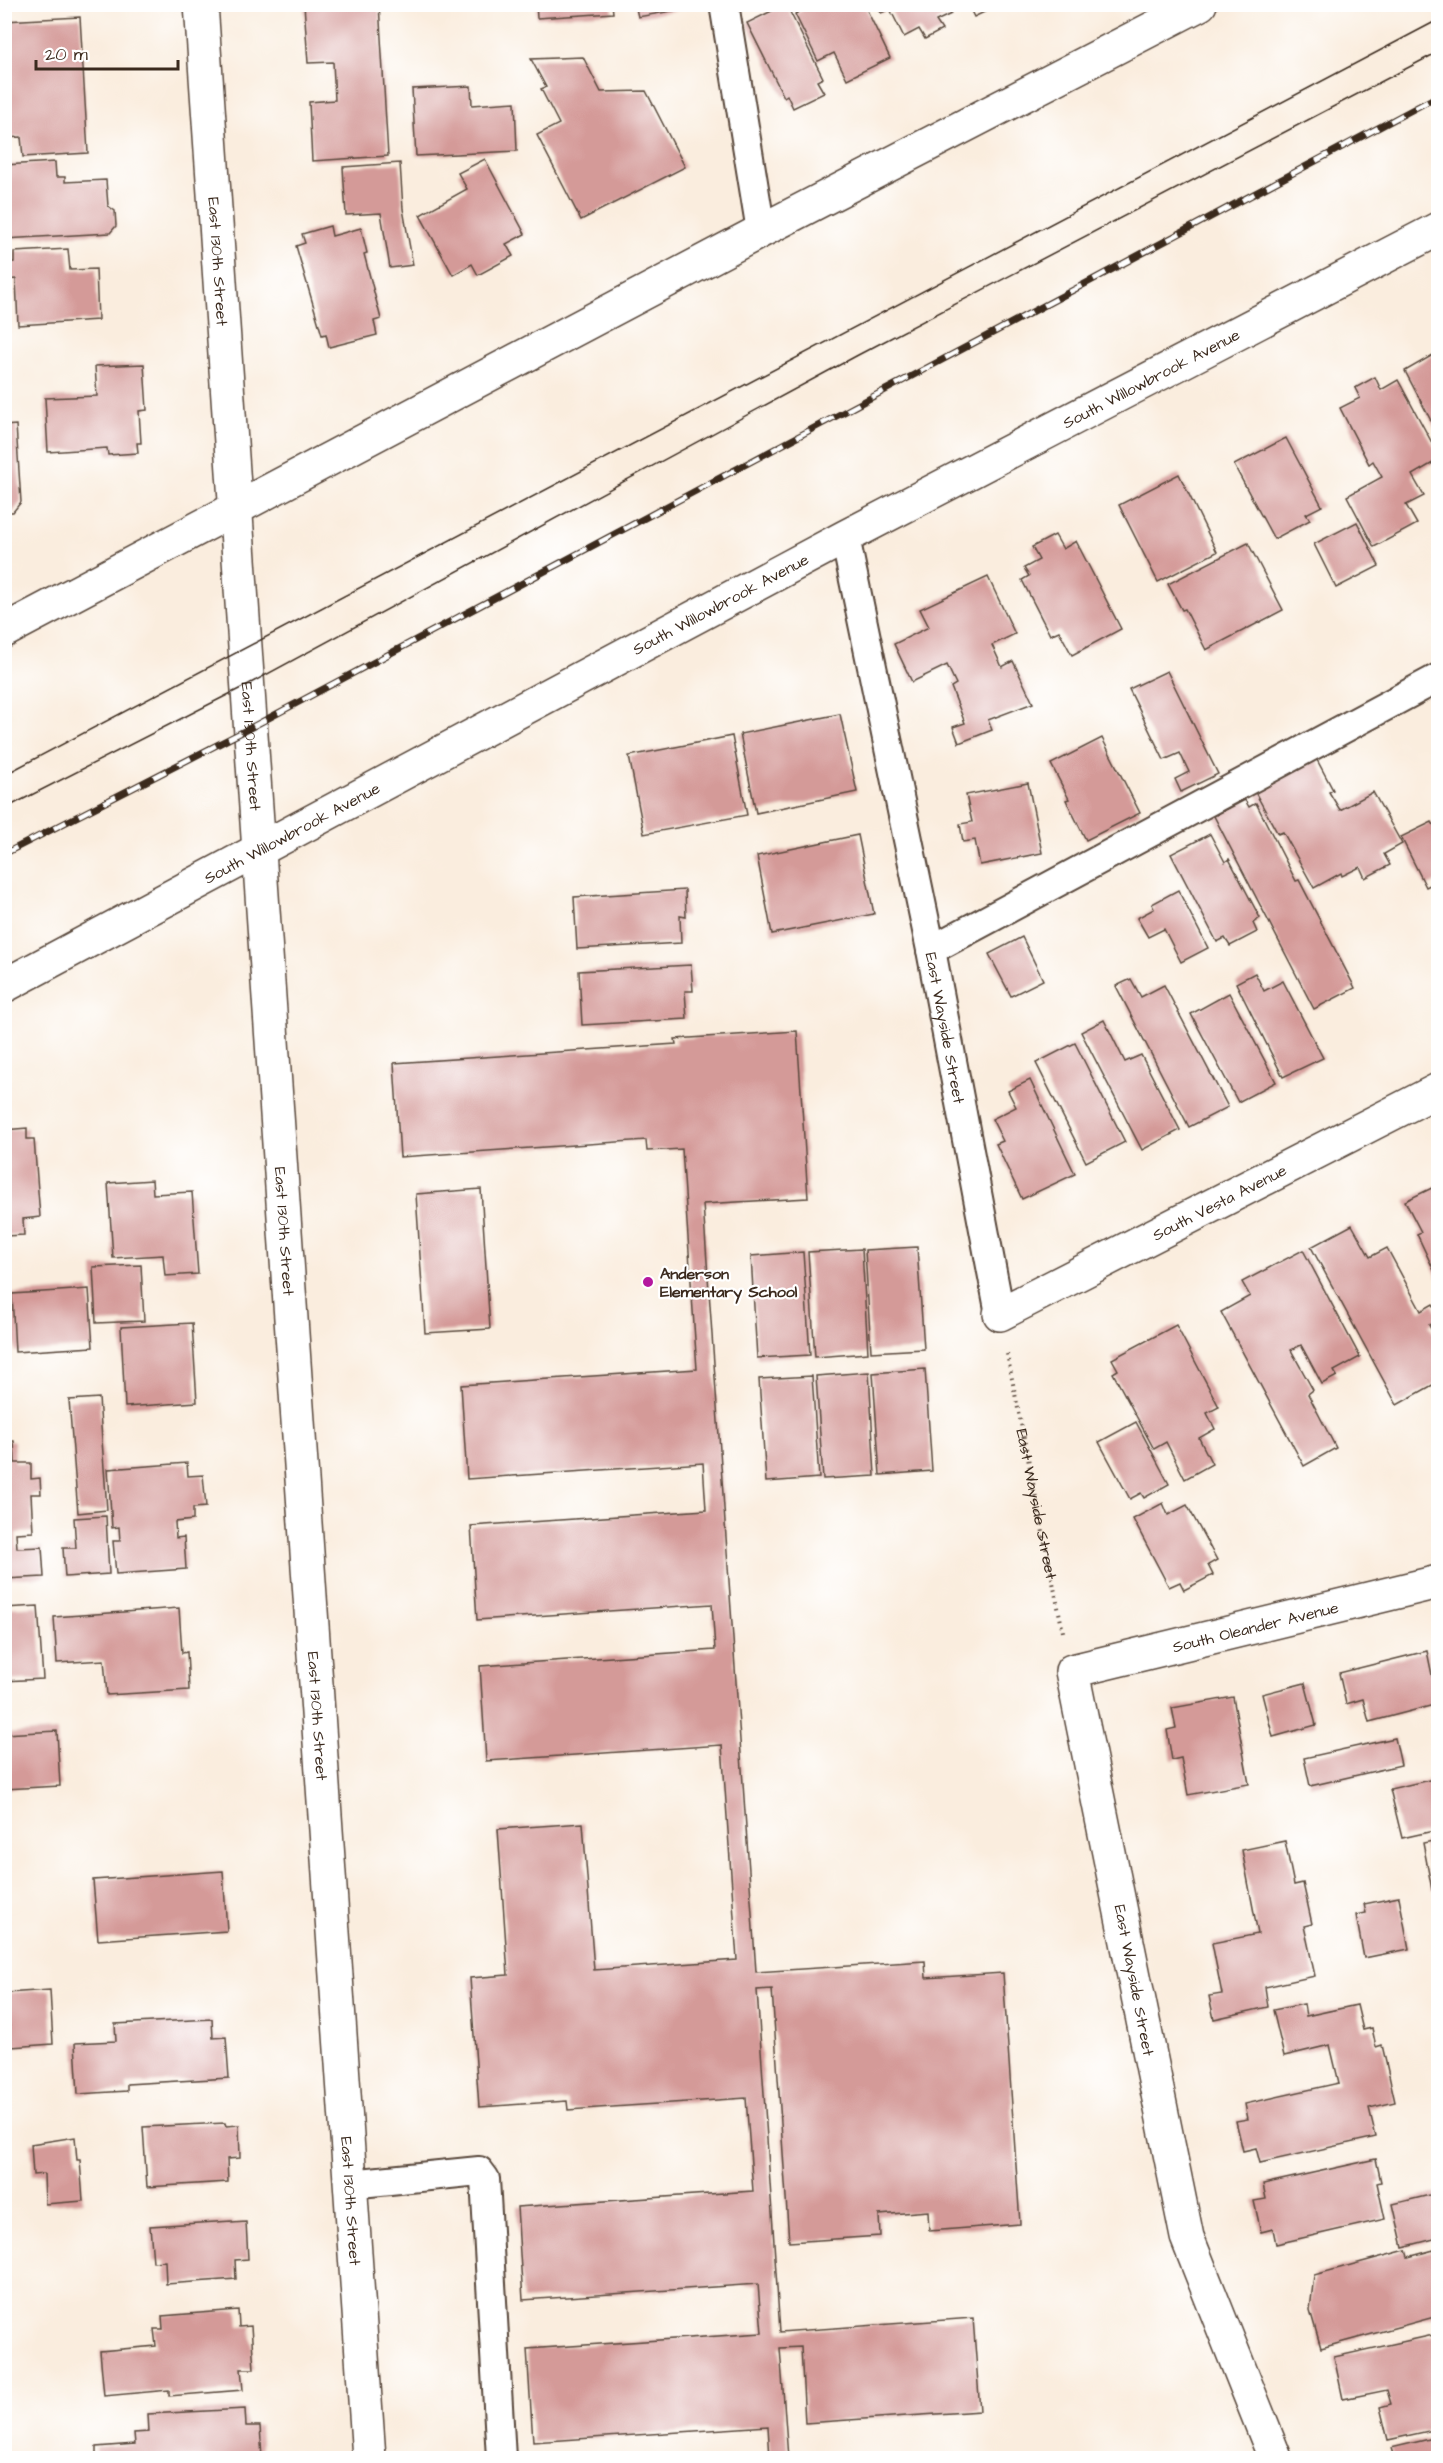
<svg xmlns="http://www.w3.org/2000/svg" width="1443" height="2463" font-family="'Architects Daughter',sans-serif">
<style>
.building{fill:#d49a98}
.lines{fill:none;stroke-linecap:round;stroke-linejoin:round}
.service-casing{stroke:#58473b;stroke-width:32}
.minor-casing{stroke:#58473b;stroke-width:36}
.tertiary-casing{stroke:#58473b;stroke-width:36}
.path{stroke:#58473b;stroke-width:4;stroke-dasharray:1.5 4.5;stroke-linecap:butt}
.service{stroke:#fff;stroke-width:28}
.minor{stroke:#fff;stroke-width:33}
.tertiary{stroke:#fff;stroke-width:33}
.tram{stroke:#3b2a1e;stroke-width:1.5}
.rail-casing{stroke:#3b2a1e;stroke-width:7}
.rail{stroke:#fff;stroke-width:4.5;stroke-dasharray:14;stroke-linecap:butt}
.poi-dot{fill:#b5179e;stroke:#fff;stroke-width:2}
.labels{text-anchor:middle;stroke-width:4.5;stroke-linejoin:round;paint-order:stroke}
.street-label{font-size:16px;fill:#3b2a1e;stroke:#fff}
.poi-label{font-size:16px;font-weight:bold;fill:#3b2a1e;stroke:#fff;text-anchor:start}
</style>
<rect width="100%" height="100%" fill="#fff"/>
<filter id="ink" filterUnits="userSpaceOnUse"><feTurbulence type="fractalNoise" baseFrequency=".0167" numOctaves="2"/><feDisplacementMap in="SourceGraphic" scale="12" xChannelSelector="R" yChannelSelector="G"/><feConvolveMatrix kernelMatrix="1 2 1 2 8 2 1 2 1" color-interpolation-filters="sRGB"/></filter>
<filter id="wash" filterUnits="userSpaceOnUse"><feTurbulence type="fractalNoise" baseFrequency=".008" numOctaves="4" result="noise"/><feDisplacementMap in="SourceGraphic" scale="24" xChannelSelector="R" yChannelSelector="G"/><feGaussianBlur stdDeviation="1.35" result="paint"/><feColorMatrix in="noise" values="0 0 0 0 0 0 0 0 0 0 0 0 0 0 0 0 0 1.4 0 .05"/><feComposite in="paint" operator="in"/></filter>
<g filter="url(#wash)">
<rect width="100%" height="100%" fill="#faedde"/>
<g id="blocks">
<g class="building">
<polygon points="304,4 379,4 388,156 312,161 309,102 335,100 333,62 308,63"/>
<polygon points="536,4 612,4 613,13 537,18"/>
<polygon points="635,4 700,4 700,6 638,17"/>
<polygon points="786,4 823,78 817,81 824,93 793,108 787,95 784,97 747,23"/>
<polygon points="807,4 864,4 890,58 847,79 834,53 818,61 795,14 808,7"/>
<polygon points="876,4 947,4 951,14 936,21 942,30 925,39 919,29 904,37 890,9 881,13"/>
<polygon points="955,4 1001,4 974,17 968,5 957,9"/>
<polygon points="80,17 88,153 23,157 21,137 4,138 4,21"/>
<polygon points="583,57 601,92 646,91 685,167 581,220 537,135 559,124 541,89 546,87 531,59"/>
<polygon points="471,86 472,105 515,102 517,151 416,156 412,89"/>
<polygon points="485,159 525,234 506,244 513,256 478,275 472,264 453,275 420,215 467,189 458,173"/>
<polygon points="55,162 56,177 65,177 65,182 106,180 108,206 115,211 116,226 110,233 4,239 4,165"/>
<polygon points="400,163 403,209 413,265 390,268 381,213 346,215 343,167"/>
<polygon points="330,226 332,236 361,228 367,253 364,254 381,319 374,321 377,335 329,347 326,334 322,335 296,246 305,243 302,234"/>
<polygon points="68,249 70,270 96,269 98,320 18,325 16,279 4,280 4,263 14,262 14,252"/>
<polygon points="1438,352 1438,434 1405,371"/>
<polygon points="144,364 147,410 139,411 141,443 137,443 138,453 108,455 107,448 48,452 45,398 97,396 95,366"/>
<polygon points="1375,377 1381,390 1398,380 1438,454 1438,460 1412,475 1424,496 1406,505 1417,524 1374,547 1347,496 1382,477 1373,461 1369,464 1340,408 1360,398 1355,388"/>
<polygon points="16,425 21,502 13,512 4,512 4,426"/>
<polygon points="1286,438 1322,506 1306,514 1310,520 1274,539 1234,465"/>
<polygon points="1179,474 1217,552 1158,582 1119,505"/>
<polygon points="1357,522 1379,566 1336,588 1314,544"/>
<polygon points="1055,535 1063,549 1076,541 1121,629 1072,655 1059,631 1050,635 1022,580 1029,576 1024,568 1039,560 1032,547"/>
<polygon points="1248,543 1283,610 1206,650 1185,609 1182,610 1168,584"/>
<polygon points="988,577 1015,634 992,645 1002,667 1013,661 1033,703 988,720 992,730 959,743 953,727 965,723 951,687 956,684 947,665 912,682 894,644 929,627 920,609"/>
<polygon points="1167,671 1218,774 1181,792 1175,779 1189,772 1180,753 1164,760 1129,689"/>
<polygon points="840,714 857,792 756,813 740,734"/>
<polygon points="732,736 747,815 644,834 629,756"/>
<polygon points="1102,738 1140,813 1086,840 1066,800 1069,799 1051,764"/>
<polygon points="1316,758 1333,790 1329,792 1340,810 1373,792 1402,844 1384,854 1390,865 1365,878 1360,867 1342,876 1341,873 1314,888 1283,832 1278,834 1255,792"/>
<polygon points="1028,783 1042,853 980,865 975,840 963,842 960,824 972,822 966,795"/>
<polygon points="1245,800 1249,807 1256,803 1296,881 1299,880 1355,988 1314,1009 1214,816"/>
<polygon points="1432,822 1435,827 1438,825 1438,881 1426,887 1401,837"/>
<polygon points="1210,834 1225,862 1229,859 1260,918 1253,923 1257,932 1230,946 1225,938 1217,942 1171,854"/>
<polygon points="858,835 874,914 772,934 757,856"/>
<polygon points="685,890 686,917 680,916 681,943 577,949 574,897"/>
<polygon points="1178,890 1208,948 1181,962 1164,929 1148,937 1137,918 1154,909 1152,904"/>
<polygon points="1022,937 1043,980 1011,996 989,954"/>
<polygon points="691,965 693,991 685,991 687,1019 582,1025 579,971"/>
<polygon points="1255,973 1264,991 1283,981 1323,1058 1283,1077 1236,983"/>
<polygon points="1131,979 1141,997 1164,985 1228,1107 1189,1127 1116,986"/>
<polygon points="1229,993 1276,1082 1238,1102 1191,1014"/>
<polygon points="1104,1020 1125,1062 1141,1055 1180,1130 1142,1150 1081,1032"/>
<polygon points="797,1031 808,1198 703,1204 756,1972 925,1961 926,1978 1003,1973 1020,2224 929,2231 928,2211 879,2215 880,2236 789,2242 772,1989 757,1990 780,2332 973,2318 980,2411 805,2423 801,2347 780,2348 788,2458 770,2458 768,2426 533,2442 527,2349 762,2333 758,2284 523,2300 517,2207 753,2191 746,2098 568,2110 567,2101 479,2107 470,1978 508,1975 498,1829 583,1823 594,1970 737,1960 722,1745 486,1761 480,1666 715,1650 712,1604 477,1620 471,1526 706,1510 703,1463 467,1479 461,1385 697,1369 682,1149 647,1151 646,1140 400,1157 394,1063 676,1044 675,1039"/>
<polygon points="1075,1043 1125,1142 1086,1162 1036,1063"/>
<polygon points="1030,1080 1075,1174 1022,1199 996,1144 1003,1141 992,1119 1016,1107 1008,1091"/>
<polygon points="27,1128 27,1139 34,1139 40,1217 23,1219 24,1235 4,1236 4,1130"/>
<polygon points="152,1180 153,1194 192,1192 198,1274 165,1276 163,1255 113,1258 108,1183"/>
<polygon points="1438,1185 1438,1279 1417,1234 1421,1232 1405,1201"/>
<polygon points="481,1189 490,1329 425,1333 416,1194"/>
<polygon points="1352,1225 1370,1257 1387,1248 1421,1311 1433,1304 1438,1314 1438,1320 1429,1325 1438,1342 1438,1382 1397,1405 1311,1247"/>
<polygon points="917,1247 924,1349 871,1352 865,1250"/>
<polygon points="862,1249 868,1353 815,1357 808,1252"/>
<polygon points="1303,1250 1360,1357 1334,1371 1337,1376 1322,1384 1301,1345 1291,1350 1313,1390 1308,1394 1336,1448 1304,1466 1221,1312 1250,1296 1242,1282"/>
<polygon points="803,1252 810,1355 757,1358 751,1256"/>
<polygon points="141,1265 144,1321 96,1323 93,1267"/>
<polygon points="89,1289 93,1347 15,1352 12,1294"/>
<polygon points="192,1323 197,1402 125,1407 121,1327"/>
<polygon points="1176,1325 1219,1407 1207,1413 1215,1429 1199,1438 1212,1464 1185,1479 1166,1442 1154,1449 1113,1373 1118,1370 1112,1359"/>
<polygon points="925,1369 932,1471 880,1475 873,1373"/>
<polygon points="869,1372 875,1476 823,1479 816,1376"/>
<polygon points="812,1376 819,1478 766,1482 759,1379"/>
<polygon points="99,1398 107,1510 78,1513 69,1400"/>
<polygon points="1136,1422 1169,1484 1144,1498 1141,1493 1130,1499 1099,1442"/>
<polygon points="4,1441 14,1441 15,1463 31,1463 31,1479 40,1478 41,1494 31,1494 33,1532 16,1533 17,1548 42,1547 44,1577 4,1579"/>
<polygon points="187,1463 188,1476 203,1475 206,1507 193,1508 193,1520 175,1522 176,1538 184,1537 186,1569 116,1574 113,1541 120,1541 119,1527 112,1528 108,1469"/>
<polygon points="1163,1503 1168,1515 1187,1505 1217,1560 1208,1565 1213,1575 1184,1590 1180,1582 1169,1587 1133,1519"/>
<polygon points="106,1516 109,1574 65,1577 63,1548 76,1548 74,1518"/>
<polygon points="38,1606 43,1679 4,1681 4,1608"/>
<polygon points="179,1608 182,1653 187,1652 189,1690 107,1695 104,1660 57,1663 54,1617"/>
<polygon points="1427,1651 1438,1704 1369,1722 1363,1699 1346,1704 1339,1673"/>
<polygon points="1305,1683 1316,1725 1273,1737 1262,1694"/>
<polygon points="1233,1697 1249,1784 1188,1795 1181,1758 1172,1760 1167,1730 1176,1728 1172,1708"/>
<polygon points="57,1731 60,1786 4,1789 4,1734"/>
<polygon points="1395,1738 1401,1765 1310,1786 1304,1758"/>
<polygon points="1438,1778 1438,1830 1402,1838 1390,1789"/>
<polygon points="1438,1840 1438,1889 1432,1890 1423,1843"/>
<polygon points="1285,1841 1294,1885 1303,1883 1312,1924 1304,1926 1315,1976 1265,1987 1268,2007 1214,2019 1209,1996 1222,1994 1212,1943 1258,1934 1242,1850"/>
<polygon points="223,1871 227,1931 98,1940 93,1880"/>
<polygon points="1399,1897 1409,1949 1364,1958 1356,1915 1366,1913 1364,1904"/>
<polygon points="50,1990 53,2044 11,2047 7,1993"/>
<polygon points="1304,2004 1306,2016 1357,2005 1363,2030 1372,2028 1376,2047 1382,2045 1395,2102 1369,2108 1376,2137 1260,2163 1256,2148 1243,2151 1236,2121 1248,2119 1245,2104 1339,2083 1330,2045 1284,2056 1273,2010"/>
<polygon points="212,2019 213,2038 226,2037 229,2078 127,2084 127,2091 78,2094 75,2043 116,2041 115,2024"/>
<polygon points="225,2123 226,2126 239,2125 240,2158 227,2159 228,2182 147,2187 143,2127"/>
<polygon points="75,2137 77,2160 80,2160 83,2201 45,2204 44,2174 33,2175 31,2144"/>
<polygon points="1376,2159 1381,2182 1377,2183 1385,2219 1276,2244 1273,2229 1261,2232 1254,2201 1266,2199 1263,2184"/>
<polygon points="1438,2193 1438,2238 1403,2247 1393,2204"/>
<polygon points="232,2221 232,2223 246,2222 248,2259 235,2260 236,2279 166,2284 165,2261 153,2262 150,2226"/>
<polygon points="1406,2250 1408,2257 1434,2250 1438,2265 1438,2316 1321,2348 1310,2310 1314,2275"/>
<polygon points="238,2310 239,2327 251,2326 254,2369 241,2369 243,2390 169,2396 169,2390 104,2396 100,2351 156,2346 154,2329 163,2329 162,2316"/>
<polygon points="1438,2334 1438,2429 1388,2440 1380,2407 1391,2404 1387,2390 1343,2399 1334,2357"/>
<polygon points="245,2409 246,2426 260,2426 262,2458 96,2458 96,2447 135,2444 134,2433 149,2432 148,2414"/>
<polygon points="1438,2437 1438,2458 1394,2458 1391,2448"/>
</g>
</g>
</g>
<g filter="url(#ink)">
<use href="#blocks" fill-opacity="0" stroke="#58473b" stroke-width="1.5"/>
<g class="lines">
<defs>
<g id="service">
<polyline points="724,4 761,231"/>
<path id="s2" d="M 845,537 L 931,950 L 1000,1314"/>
<polyline points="931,950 1438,678"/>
<polyline points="350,2184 479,2171 485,2179 501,2458"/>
</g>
<g id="minor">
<polyline points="4,631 761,231 1200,4"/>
<path id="s3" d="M 4,986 L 845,537 L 1438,229"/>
<path id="s4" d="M 1000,1314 L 1438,1090"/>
<path id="s5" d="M 1275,2458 L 1187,2237 L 1072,1671 L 1438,1582"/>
</g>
<g id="tertiary">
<path id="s6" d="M 201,4 L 369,2458"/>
</g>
</defs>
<use href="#service" class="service-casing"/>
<use href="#minor" class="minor-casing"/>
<use href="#tertiary" class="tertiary-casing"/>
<path class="path" id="s1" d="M 1007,1354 L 1063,1632"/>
<use href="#service" class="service"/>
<use href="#minor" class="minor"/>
<use href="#tertiary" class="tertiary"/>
<g class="tram">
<polyline points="4,775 1438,20"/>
<polyline points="4,809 247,685 858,355 1438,52"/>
</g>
<defs>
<polyline id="rail" points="4,854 250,728 1438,96"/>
</defs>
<use href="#rail" class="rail-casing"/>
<use href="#rail" class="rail"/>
</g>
</g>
<circle class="poi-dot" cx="648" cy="1282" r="6"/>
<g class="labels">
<g class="street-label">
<text dy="6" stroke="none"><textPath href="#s6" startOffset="258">East 130th Street</textPath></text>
<text dy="6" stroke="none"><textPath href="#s3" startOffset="1298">South Willowbrook Avenue</textPath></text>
<text dy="6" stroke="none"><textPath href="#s3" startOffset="812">South Willowbrook Avenue</textPath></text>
<text dy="6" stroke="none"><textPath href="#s6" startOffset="744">East 130th Street</textPath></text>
<text dy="6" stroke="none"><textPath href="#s3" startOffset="326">South Willowbrook Avenue</textPath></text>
<text dy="6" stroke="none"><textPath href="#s2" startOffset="501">East Wayside Street</textPath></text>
<text dy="6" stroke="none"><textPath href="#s4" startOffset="246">South Vesta Avenue</textPath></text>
<text dy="6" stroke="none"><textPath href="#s6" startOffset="1230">East 130th Street</textPath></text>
<text dy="6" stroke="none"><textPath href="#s1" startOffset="153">East Wayside Street</textPath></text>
<text dy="6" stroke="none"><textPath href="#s5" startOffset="1004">South Oleander Avenue</textPath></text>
<text dy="6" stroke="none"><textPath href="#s6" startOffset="1716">East 130th Street</textPath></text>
<text transform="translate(1135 1980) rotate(79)" y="6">East Wayside Street</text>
<text dy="6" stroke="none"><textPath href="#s6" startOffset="2202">East 130th Street</textPath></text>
</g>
<g class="poi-label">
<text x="660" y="1279">Anderson<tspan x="660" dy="18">Elementary School</tspan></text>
</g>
</g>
<rect width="1443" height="2463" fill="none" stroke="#fff" stroke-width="24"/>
<path d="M36 60v9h142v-9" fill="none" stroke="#3b2a1e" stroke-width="3"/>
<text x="45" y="60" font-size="18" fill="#3b2a1e" stroke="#ffffff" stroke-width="4.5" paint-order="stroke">20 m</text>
</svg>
